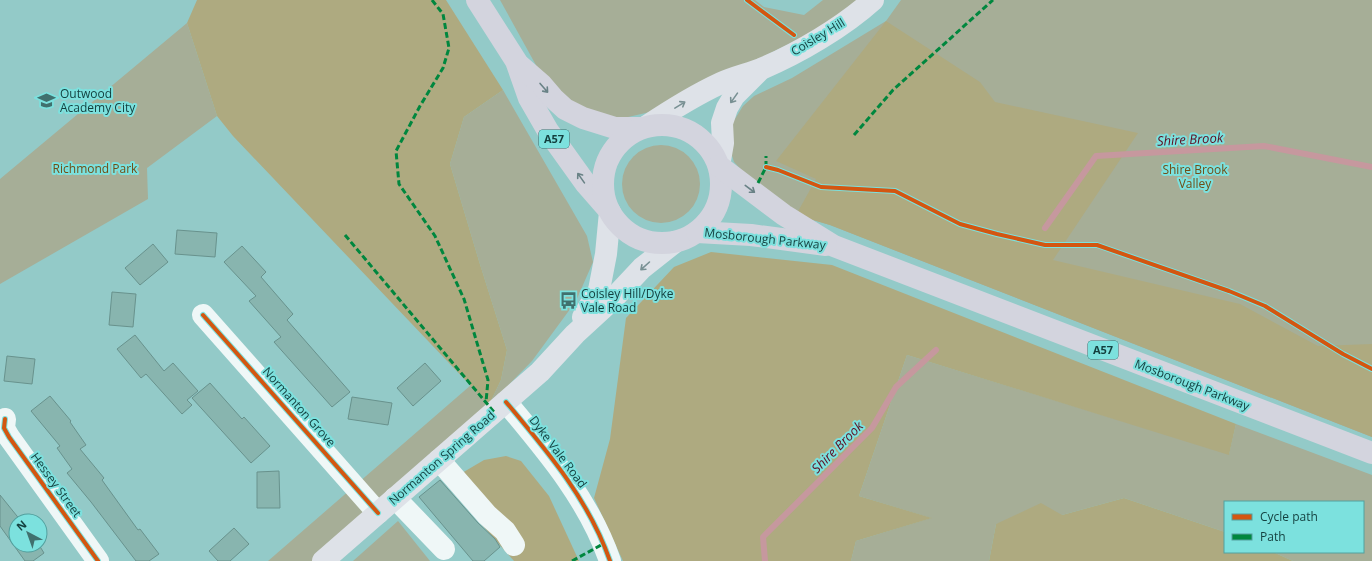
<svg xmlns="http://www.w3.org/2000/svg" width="1372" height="561" font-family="'Open Sans',sans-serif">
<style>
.green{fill:#a6ae97}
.forest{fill:#aeaa80}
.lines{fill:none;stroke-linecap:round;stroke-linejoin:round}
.stream{stroke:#c6989e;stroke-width:6}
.building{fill:#88b5af;stroke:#68928d}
.minor{stroke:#eff7f7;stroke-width:22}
.major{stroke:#dee2e8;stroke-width:22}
.highway{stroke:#d3d4de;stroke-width:22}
.quiet{stroke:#00873e;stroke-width:3;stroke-dasharray:6 3;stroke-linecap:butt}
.cycleway-casing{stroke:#7ce1de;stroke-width:6}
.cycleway{stroke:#d35611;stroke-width:4}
.oneway{stroke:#698286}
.oneway2{stroke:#789093}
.labels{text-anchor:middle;stroke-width:4;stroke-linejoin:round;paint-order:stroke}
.shield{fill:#7ce1de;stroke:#32706e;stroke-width:1}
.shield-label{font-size:11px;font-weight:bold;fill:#133f3e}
.street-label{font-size:12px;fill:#133f3e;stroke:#7ce1de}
.poi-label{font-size:12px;fill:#133f3e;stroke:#7ce1de;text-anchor:start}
.park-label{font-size:12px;fill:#714d16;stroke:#7ce1de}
.water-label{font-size:13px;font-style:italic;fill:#5d0c20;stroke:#7ce1de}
</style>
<rect width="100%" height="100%" fill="#93cac8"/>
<g class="green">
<polygon points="500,0 755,0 764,7 804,15 823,0 858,0 840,19 650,112 615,120 584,110 553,88 537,67"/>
<polygon points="901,0 1372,0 1372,437 830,225 796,215 762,192 734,162 728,143 733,122 743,106 754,96 792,78 886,21"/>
<polygon points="187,23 217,116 147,168 148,199 0,284 0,179"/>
<polygon points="503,90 587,236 593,262 576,301 532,361 489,405 314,561 268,561 471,385 489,405 501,380 507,350 479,261 450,164 464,117"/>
<circle cx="661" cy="184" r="39"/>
<polygon points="907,355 1229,454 1236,424 1372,475 1372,561 1293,561 1273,552 1363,552 1363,502 1225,502 1225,532 1124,498 1062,515 996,524 989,561 851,561 856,541 931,518 859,496"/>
<polygon points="398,521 430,561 353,561"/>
</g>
<g class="forest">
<polygon points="197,0 446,0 503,90 464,117 450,164 479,261 507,350 501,380 489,405 233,136 217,116 187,23"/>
<polygon points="886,21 980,82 995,102 1138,133 1053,260 1240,304 1318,346 1372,344 1372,437 830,225 796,215 816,179 776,161"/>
<polygon points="711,252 832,265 1236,424 1229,455 907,355 859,496 932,518 856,541 851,561 623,561 594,498 610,439 626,318 674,267"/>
<polygon points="506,456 521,461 549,496 579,561 514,561 445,483 484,460"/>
<polygon points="1124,498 1225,532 1225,552 1273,552 1293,561 989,561 996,524 1041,503 1062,515"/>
</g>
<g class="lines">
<g class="stream">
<polyline points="1045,228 1096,156 1264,146 1372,167"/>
<polyline points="765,561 763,537 872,428 896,387 936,350"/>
</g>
</g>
<g class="building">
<polygon points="177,230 217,233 215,257 175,254"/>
<polygon points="153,244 168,262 140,285 125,268"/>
<polygon points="242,246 266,272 261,277 293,314 287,320 350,392 332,407 274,342 281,337 249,301 256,296 224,262"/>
<polygon points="112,292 136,294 133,327 109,325"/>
<polygon points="135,335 164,371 173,363 198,391 187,400 192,405 182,414 146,374 141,378 117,349"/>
<polygon points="7,356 35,359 32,384 4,381"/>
<polygon points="425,363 441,381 413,406 397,388"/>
<polygon points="210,383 242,419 244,417 270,446 251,463 192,398"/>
<polygon points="50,396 71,421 70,422 86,445 80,449 104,478 102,480 138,530 140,529 159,554 149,561 136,561 91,502 67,473 72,469 57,448 60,446 31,411"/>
<polygon points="352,397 392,403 388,425 348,419"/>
<polygon points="279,471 280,508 257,508 257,472"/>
<polygon points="440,480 478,523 495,539 500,547 484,561 473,561 419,497"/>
<polygon points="0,495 21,521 16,521 16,545 39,545 44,553 33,561 25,561 0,526"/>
<polygon points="234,528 249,544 230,561 218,561 209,551"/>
</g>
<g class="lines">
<g class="minor">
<polyline points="203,315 378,513"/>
<path d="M 506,402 C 547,451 589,500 610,561"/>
<polyline points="5,419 4,428 9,437 98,561"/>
<polyline points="439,460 487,515 505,531 514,545"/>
<polyline points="395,498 444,549"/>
</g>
<g class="major">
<path d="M 647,126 C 671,110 695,95 721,83 C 734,77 748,74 761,69 C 799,53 843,27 873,0"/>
<polyline points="719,166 723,143 722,123 727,108 734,96 758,72"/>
<polyline points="583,317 599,290 606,254 610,212"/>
<polyline points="323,561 540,372 575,334 612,300 642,268 675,242"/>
</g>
<g class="highway">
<polyline points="477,0 516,61 529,98 548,131 586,184 607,208"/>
<polyline points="518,64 541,84 553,98 565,109 583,118 615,128 640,128"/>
<circle cx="662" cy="184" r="59"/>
<polyline points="719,166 784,215 834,246 1372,453"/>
<polyline points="697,232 751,235 826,245"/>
</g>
<g class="quiet">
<polyline points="432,0 443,14 449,48 443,68 420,106 396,151 399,184 435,236 464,299 488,380 486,402"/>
<polyline points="854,135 893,90 993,0"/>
<polyline points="758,183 766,167 766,156"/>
<polyline points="345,235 494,412"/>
<polyline points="572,561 603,544"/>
</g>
<defs>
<g id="cycleway">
<polyline points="747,0 794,35"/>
<polyline points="766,167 778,170 821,187 895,191 960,224 997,234 1045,245 1097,245 1229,291 1265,306 1343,354 1372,369"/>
<polyline points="203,315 378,513"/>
<path d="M 506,402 C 547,451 589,500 610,561"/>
<polyline points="5,419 4,428 9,437 98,561"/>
</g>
</defs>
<use href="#cycleway" class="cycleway-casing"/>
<use href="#cycleway" class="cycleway"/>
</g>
<defs><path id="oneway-shaft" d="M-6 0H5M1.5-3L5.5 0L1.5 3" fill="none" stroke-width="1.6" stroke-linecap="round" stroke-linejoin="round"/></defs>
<g class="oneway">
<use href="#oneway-shaft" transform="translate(544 88) rotate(49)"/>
<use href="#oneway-shaft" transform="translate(581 178) rotate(-125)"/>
<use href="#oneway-shaft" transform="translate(750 189) rotate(37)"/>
</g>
<g class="oneway2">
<use href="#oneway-shaft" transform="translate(734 98) rotate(125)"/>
<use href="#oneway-shaft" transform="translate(680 105) rotate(-31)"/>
<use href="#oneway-shaft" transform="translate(645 266) rotate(138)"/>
</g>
<defs>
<symbol id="school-bare" viewBox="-9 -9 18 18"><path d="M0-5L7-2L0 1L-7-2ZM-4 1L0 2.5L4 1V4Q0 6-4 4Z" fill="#40706e" stroke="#7ce1de" stroke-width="2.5" paint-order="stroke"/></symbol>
<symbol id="bus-bare" viewBox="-9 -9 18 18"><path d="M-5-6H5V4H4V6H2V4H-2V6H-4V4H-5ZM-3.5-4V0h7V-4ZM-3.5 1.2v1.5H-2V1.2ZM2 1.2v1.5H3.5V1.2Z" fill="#40706e" stroke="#7ce1de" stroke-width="2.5" paint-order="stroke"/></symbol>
</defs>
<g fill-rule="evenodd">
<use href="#school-bare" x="34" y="88" width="25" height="25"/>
<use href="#bus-bare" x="556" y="288" width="25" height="25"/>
</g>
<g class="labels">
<g class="shield">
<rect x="539" y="130" width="30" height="18" rx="3"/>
<rect x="1088" y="341" width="30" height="18" rx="3"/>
</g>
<g class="shield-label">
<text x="554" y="143">A57</text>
<text x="1103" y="354">A57</text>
</g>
<g class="street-label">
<text transform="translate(818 37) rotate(-31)" y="4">Coisley Hill</text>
<text transform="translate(765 239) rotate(6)" y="4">Mosborough Parkway</text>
<text transform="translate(1192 385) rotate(21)" y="4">Mosborough Parkway</text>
<text transform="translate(299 407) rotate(48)" y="4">Normanton Grove</text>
<text transform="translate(558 452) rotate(53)" y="4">Dyke Vale Road</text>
<text transform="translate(442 458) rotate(-41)" y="4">Normanton Spring Road</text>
<text transform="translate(56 485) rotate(54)" y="4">Hessey Street</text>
</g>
<g class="poi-label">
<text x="60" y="98">Outwood<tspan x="60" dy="14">Academy City</tspan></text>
<text x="581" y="298">Coisley Hill/Dyke<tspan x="581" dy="14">Vale Road</tspan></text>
</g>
<g class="park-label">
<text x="95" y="173">Richmond Park</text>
<text x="1195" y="174">Shire Brook<tspan x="1195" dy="14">Valley</tspan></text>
</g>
<g class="water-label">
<text transform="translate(1190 139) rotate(-3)" y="5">Shire Brook</text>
<text transform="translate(837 447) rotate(-45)" y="5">Shire Brook</text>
</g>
</g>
<rect x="1224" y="501" width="140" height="52" fill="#7ce1de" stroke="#52a09e"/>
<rect x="1232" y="514" width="20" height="6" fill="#d35611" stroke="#52a09e"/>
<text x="1260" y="521" font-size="12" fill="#133f3e">Cycle path</text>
<rect x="1232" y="534" width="20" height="6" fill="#00873e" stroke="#52a09e"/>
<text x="1260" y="541" font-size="12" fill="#133f3e">Path</text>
<g transform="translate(28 533) rotate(319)"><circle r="19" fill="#7ce1de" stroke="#52a09e"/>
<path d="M0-3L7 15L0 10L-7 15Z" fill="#40706e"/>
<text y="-6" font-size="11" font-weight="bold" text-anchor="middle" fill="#133f3e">N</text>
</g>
</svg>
